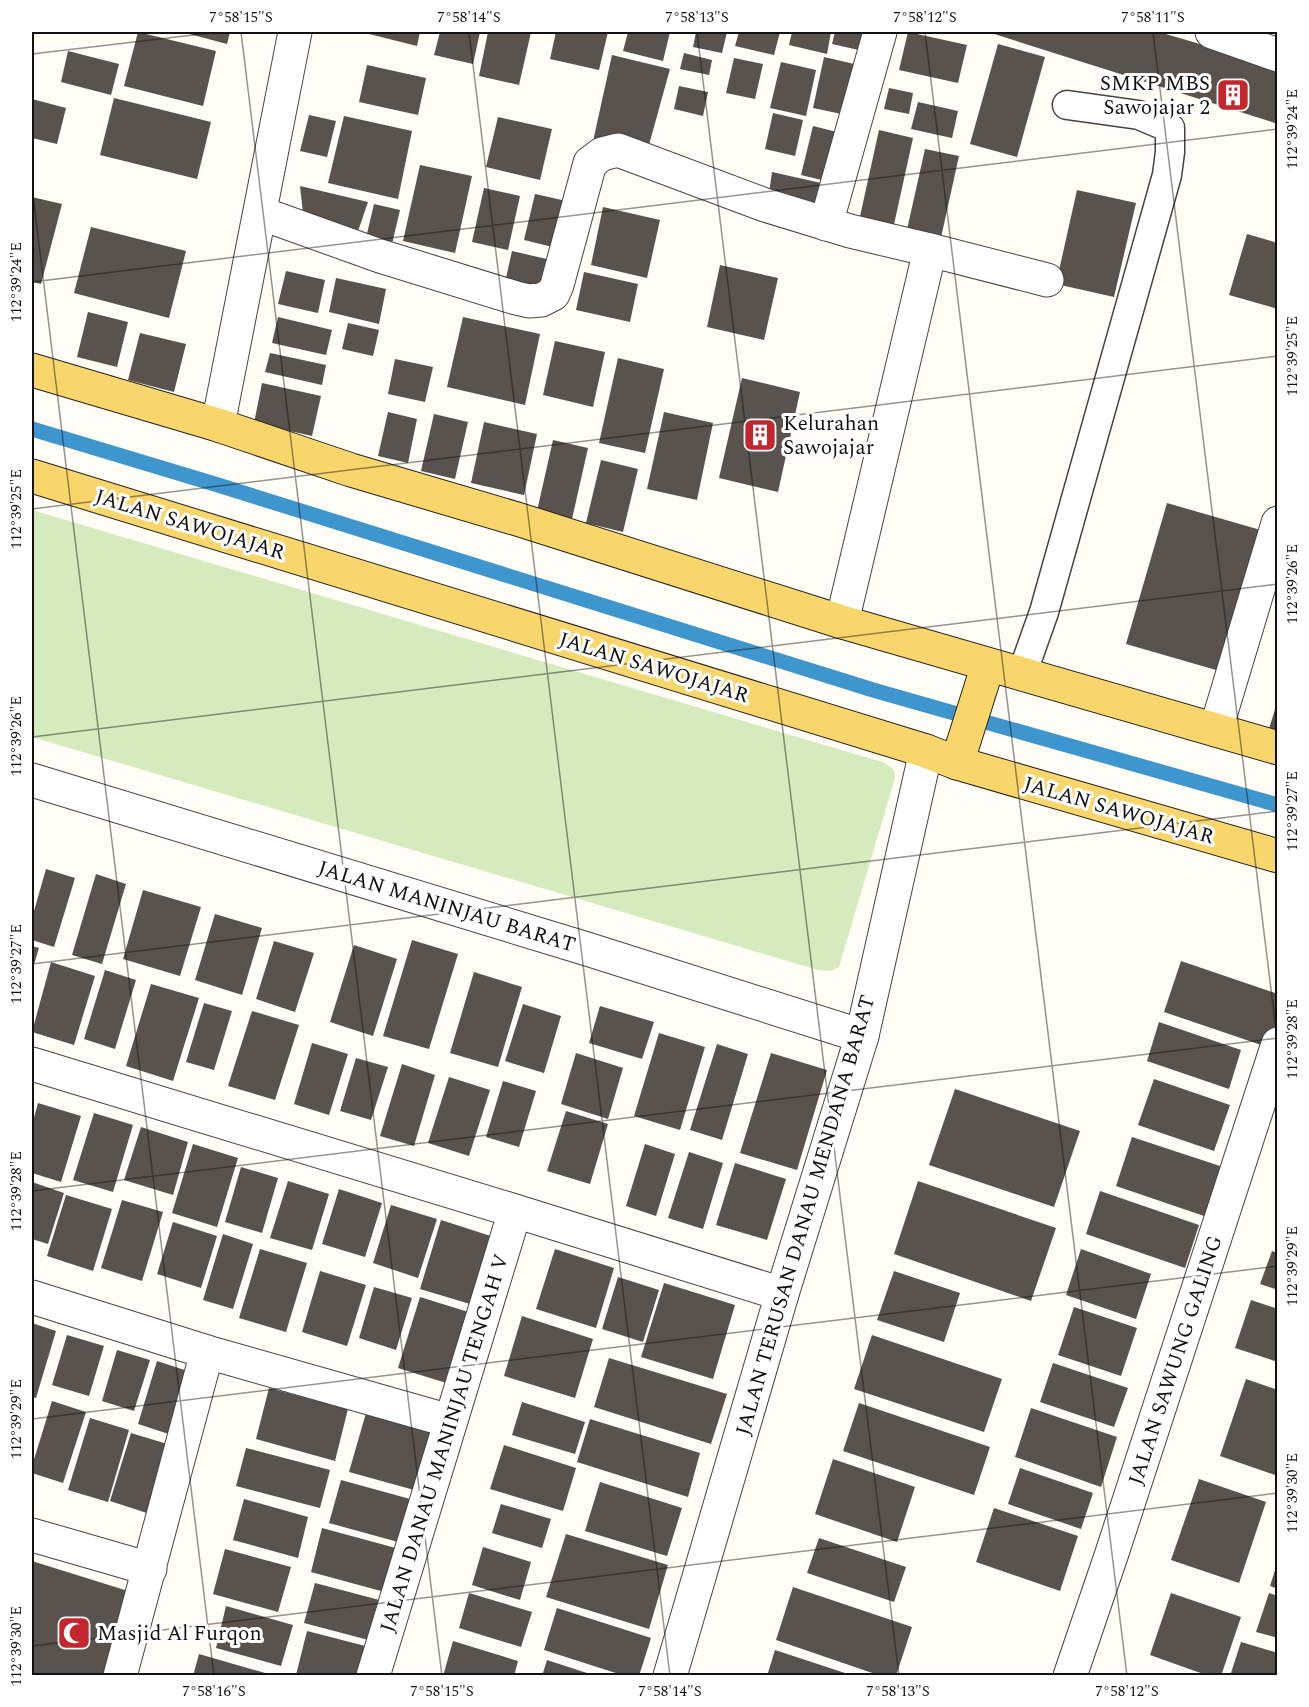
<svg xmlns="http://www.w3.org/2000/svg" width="1309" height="1707" font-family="Spectral,serif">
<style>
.green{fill:#d5ebbd}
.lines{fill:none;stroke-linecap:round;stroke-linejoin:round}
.stream{stroke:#3f96cf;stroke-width:15}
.building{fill:#5a524d}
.lane-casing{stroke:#444;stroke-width:31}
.street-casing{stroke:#444;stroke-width:35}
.primary-casing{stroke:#222;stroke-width:35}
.lane{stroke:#fff;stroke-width:28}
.street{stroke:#fff;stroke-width:33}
.primary{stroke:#f9d66b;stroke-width:33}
.ticks{fill:none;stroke:#111;stroke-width:1.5;stroke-opacity:0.45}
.labels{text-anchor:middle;stroke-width:6;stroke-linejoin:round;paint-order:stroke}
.poi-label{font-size:21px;fill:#111;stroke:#fff;text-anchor:start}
.street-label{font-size:21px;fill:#111;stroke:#fff}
.neatline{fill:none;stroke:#111;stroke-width:2}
.ticks-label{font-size:15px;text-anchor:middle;fill:#111}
</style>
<rect width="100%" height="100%" fill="#fffdf5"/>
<polygon class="green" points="32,510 885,763 894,770 895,778 839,967 831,971 818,970 32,737"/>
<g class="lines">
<polyline class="stream" points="32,429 218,485 873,690 1278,805"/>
</g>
<g class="building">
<polygon points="138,32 216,51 203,106 124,86"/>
<polygon points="182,32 230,32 227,44"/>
<polygon points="361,32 420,32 417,46"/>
<polygon points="440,32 480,32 473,64 434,55"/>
<polygon points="488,32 531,32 519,85 479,76"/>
<polygon points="556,32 608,32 599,70 550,59"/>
<polygon points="628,32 670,32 663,61 623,51"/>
<polygon points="696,32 727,32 722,53 693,47"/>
<polygon points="739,32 780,32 774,55 735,46"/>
<polygon points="792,32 831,32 827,54 789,45"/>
<polygon points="835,32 877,32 872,53 832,44"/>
<polygon points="908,32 967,45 958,83 899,70"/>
<polygon points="988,32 1159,32 1278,67 1278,124"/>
<polygon points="998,44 1045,57 1017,157 970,144"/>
<polygon points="68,51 119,64 111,95 61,82"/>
<polygon points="684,53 712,60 709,75 680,69"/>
<polygon points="612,55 670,69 647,152 592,146"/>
<polygon points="824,57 863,66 851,116 813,108"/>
<polygon points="734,58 763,64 755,99 726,93"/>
<polygon points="781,62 816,70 806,116 770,108"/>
<polygon points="367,65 426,78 418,115 359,102"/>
<polygon points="679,86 708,92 703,116 674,109"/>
<polygon points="889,88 913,93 909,114 884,109"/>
<polygon points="114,98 211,122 197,179 100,155"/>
<polygon points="32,99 66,108 57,144 32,138"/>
<polygon points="918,102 958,111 952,138 911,129"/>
<polygon points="773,113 803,120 795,156 765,149"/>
<polygon points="309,115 336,121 327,157 300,151"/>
<polygon points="344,116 412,131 398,199 328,183"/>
<polygon points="498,117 552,129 540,180 486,167"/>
<polygon points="813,126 845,134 834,183 801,175"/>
<polygon points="879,130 913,138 893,229 859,221"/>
<polygon points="925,149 959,156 940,242 906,234"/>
<polygon points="420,165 472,176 455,253 403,241"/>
<polygon points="772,172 821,183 814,215 768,201"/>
<polygon points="300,186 368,202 356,237 303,213"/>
<polygon points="484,188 520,196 508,250 472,242"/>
<polygon points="1077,190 1136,203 1114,297 1056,284"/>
<polygon points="535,194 571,202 561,249 524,240"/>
<polygon points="32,197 62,204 41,284 32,282"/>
<polygon points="374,204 400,210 392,244 366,238"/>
<polygon points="603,207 660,220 647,278 591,265"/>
<polygon points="91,227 186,251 169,318 74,293"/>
<polygon points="1247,234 1278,243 1278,309 1229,295"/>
<polygon points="512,251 551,260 543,296 504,287"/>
<polygon points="720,265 778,278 764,340 707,327"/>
<polygon points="286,271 325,280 318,313 278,304"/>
<polygon points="584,272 638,284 630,322 576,310"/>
<polygon points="336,278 386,289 379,324 329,312"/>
<polygon points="88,312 128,322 117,367 77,357"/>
<polygon points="278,317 332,330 326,355 272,343"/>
<polygon points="463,317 540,334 525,405 447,387"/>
<polygon points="348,323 379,330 373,356 342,349"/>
<polygon points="140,333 186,344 174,392 128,380"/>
<polygon points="555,341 605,352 593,407 543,395"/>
<polygon points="270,353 326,365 322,385 265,372"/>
<polygon points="618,358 664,369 645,453 599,443"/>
<polygon points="395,359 433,367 425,402 388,394"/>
<polygon points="742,378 800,392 778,492 719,478"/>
<polygon points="262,383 321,396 312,436 254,423"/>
<polygon points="388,412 417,419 408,463 378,456"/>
<polygon points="664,412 713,423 697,500 647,489"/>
<polygon points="434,414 468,422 455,479 421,471"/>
<polygon points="484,422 537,434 524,495 471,483"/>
<polygon points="553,440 588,448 572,519 537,511"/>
<polygon points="601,460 638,469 623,532 586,523"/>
<polygon points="1167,503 1264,531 1223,672 1126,644"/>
<polygon points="1277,703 1278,703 1278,738 1267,735"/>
<polygon points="46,869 75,878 54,947 32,940 32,918"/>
<polygon points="96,874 126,884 102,964 72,955"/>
<polygon points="143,890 201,907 180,976 123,959"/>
<polygon points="215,914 262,928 242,995 195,980"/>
<polygon points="412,940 458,954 429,1049 383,1036"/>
<polygon points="274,941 314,953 295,1012 256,999"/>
<polygon points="354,945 397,959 373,1036 330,1022"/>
<polygon points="32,946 39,948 32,971"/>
<polygon points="1181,961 1278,994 1278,1024 1270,1048 1164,1012"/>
<polygon points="51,962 95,976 74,1045 32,1032"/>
<polygon points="105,970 136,980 115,1049 84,1039"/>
<polygon points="474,972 522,987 498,1067 450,1053"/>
<polygon points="151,984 199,998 173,1081 126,1066"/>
<polygon points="204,1003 232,1011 214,1070 186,1062"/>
<polygon points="523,1004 561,1016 544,1073 505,1061"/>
<polygon points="600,1006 654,1022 642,1059 589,1043"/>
<polygon points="252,1011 299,1025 275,1100 228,1086"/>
<polygon points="1159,1022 1241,1050 1229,1089 1147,1061"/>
<polygon points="659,1033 705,1047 680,1130 634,1116"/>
<polygon points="312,1043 348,1054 329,1115 294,1104"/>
<polygon points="717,1044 748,1054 722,1140 690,1130"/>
<polygon points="576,1053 623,1068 608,1119 561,1104"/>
<polygon points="771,1053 827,1070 797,1170 740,1153"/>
<polygon points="356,1058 388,1067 371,1120 340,1111"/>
<polygon points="402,1064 435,1075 414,1146 380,1136"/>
<polygon points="449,1077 490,1090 469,1156 428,1143"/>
<polygon points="1154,1079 1230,1105 1214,1151 1138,1125"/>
<polygon points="503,1081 536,1091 519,1147 486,1137"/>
<polygon points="955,1089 1080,1131 1054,1207 929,1165"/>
<polygon points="38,1103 81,1116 61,1182 32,1173 32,1125"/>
<polygon points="566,1111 608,1124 590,1184 547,1171"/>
<polygon points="94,1113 133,1125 113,1192 73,1180"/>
<polygon points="141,1127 188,1142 173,1195 124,1180"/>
<polygon points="1132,1137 1223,1167 1207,1217 1116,1186"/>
<polygon points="193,1144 238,1158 217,1227 172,1213"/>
<polygon points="645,1144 675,1154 656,1216 626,1206"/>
<polygon points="689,1152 723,1163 703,1229 668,1218"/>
<polygon points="735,1163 786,1179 767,1240 716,1225"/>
<polygon points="241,1167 278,1178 262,1233 225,1222"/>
<polygon points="288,1181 329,1194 312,1250 270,1238"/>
<polygon points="918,1181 1056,1228 1031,1301 894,1254"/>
<polygon points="32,1182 64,1193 48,1244 32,1239"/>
<polygon points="339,1189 382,1203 365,1257 322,1244"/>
<polygon points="1100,1191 1199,1225 1185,1268 1086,1234"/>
<polygon points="66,1195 112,1209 93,1271 47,1256"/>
<polygon points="122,1200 163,1212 142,1281 101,1268"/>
<polygon points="391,1205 437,1219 418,1278 373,1263"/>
<polygon points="441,1220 500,1239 480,1307 420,1289"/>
<polygon points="173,1222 217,1236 201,1288 157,1274"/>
<polygon points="223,1234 253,1244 233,1309 203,1300"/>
<polygon points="260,1249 307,1263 286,1332 239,1318"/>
<polygon points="555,1249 614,1268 596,1328 536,1309"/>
<polygon points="1081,1249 1151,1274 1136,1319 1066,1295"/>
<polygon points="1272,1251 1278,1253 1278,1290 1260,1284"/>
<polygon points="320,1271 366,1285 347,1346 302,1332"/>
<polygon points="894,1271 960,1293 944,1342 877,1320"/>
<polygon points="618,1277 659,1290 643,1342 602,1329"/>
<polygon points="664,1283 735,1305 713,1379 641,1357"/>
<polygon points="374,1287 412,1298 396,1350 359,1338"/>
<polygon points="420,1297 478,1315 456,1386 398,1368"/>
<polygon points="1251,1300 1278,1309 1278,1362 1235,1348"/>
<polygon points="1074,1307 1137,1328 1121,1376 1058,1355"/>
<polygon points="522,1316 593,1339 575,1398 504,1376"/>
<polygon points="32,1323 56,1331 36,1398 32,1397"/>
<polygon points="67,1335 104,1346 89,1396 52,1385"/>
<polygon points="872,1335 1002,1379 984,1432 854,1389"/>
<polygon points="117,1350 150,1360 134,1411 102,1401"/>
<polygon points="609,1358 727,1394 711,1444 594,1407"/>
<polygon points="157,1361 200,1375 181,1438 138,1424"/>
<polygon points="1053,1363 1128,1388 1114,1427 1040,1402"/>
<polygon points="1246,1379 1278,1390 1278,1476 1220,1456"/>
<polygon points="269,1388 348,1409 335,1461 256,1439"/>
<polygon points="52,1401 86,1412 63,1483 32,1473 32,1466"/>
<polygon points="522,1402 585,1422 575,1454 512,1435"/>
<polygon points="859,1403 990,1447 974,1495 843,1451"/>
<polygon points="1031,1408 1117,1437 1101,1487 1015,1457"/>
<polygon points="366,1413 442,1433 425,1493 349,1472"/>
<polygon points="90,1418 129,1430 108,1502 68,1490"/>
<polygon points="590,1419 700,1453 688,1497 577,1462"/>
<polygon points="131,1433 177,1447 156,1516 110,1501"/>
<polygon points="504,1445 576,1468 563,1511 490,1489"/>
<polygon points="246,1448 330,1470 320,1508 236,1486"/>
<polygon points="833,1459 915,1487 897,1542 815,1514"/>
<polygon points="1020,1468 1093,1493 1081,1529 1008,1504"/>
<polygon points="1199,1479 1266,1502 1239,1583 1171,1560"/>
<polygon points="341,1480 421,1502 409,1545 329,1523"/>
<polygon points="600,1482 682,1508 667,1556 585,1531"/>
<polygon points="244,1499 308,1517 298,1558 233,1540"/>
<polygon points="501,1504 551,1519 542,1548 492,1533"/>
<polygon points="994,1508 1078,1536 1060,1591 976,1562"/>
<polygon points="322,1528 403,1550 392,1594 311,1572"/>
<polygon points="566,1534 668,1565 649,1629 546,1597"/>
<polygon points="819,1538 906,1567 894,1602 807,1573"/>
<polygon points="483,1547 531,1562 520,1600 472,1585"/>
<polygon points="225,1549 291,1567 278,1612 213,1594"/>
<polygon points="32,1561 128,1591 104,1676 32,1676"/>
<polygon points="1277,1564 1278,1565 1278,1589 1270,1586"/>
<polygon points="315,1583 387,1602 376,1642 304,1623"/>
<polygon points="793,1587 912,1627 896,1676 881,1676 776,1640"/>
<polygon points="469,1593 532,1612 521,1647 459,1628"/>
<polygon points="1171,1593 1241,1617 1221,1676 1209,1676 1150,1655"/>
<polygon points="1269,1593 1278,1596 1278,1638 1256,1632"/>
<polygon points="226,1606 293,1625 281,1666 216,1648"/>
<polygon points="557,1608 651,1638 639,1676 625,1676 544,1650"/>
<polygon points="307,1631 377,1649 370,1676 296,1675"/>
<polygon points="453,1641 518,1661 514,1676 443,1676"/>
<polygon points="1241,1642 1278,1653 1278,1676 1230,1676"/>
<polygon points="775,1650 851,1675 851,1676 767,1676"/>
<polygon points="199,1654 272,1675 272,1676 193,1676"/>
<polygon points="547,1660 593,1675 593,1676 542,1676"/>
</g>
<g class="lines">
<defs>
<polyline id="lane" points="1022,674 1044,612 1167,175 1170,152 1170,128 1139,115 1067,105"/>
<g id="street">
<polyline points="1212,32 1278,55"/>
<polyline points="260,213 380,256 516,298 529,301 541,300 553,294 557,285 590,163 602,154 618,150 765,205 850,231 930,250"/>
<polyline points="826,224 880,32"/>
<polyline points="218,425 295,32"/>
<polyline points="842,622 930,250 1047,280"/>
<polyline points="1216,729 1278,523"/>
<polyline points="32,780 587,949 862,1036"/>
<polyline points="32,1064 515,1211 782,1294"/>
<polyline points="32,1297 207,1352 450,1421"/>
<polyline points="32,1535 150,1569"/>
<polyline points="120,1676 207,1352"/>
<polyline points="373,1676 515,1211"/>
<polyline points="670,1676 782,1294 862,1036 926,751"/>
<polyline points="1070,1676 1112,1553 1278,1044"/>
</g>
<g id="primary">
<polyline points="32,370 218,425 351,470 517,519 842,622 1278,748"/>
<polyline points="32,476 926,751 957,763 1278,856"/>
<polyline points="957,763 988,665"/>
</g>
</defs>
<use href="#lane" class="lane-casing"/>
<use href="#street" class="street-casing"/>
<use href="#primary" class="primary-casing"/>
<use href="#lane" class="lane"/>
<use href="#street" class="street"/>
<use href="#primary" class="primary"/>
</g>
<path class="ticks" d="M 241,32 L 442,1676M 469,32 L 670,1676M 697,32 L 899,1676M 925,32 L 1127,1676M 1153,32 L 1278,1046M 32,54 L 219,32M 32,187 L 214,1676M 32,282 L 1278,129M 32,509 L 1278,356M 32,737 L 1278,584M 32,964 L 1278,811M 32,1191 L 1278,1038M 32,1419 L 1278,1266M 32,1646 L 1278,1493"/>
<defs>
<symbol id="building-square" viewBox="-11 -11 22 22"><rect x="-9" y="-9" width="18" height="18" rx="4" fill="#c4262e" stroke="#fff"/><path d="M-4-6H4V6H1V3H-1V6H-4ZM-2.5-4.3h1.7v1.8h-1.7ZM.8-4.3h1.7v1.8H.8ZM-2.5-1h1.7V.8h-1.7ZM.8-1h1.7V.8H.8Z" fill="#fff"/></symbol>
<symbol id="mosque-square" viewBox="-11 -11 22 22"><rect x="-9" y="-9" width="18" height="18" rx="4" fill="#c4262e" stroke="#fff"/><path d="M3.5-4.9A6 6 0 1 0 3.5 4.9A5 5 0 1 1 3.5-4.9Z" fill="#fff"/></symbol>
</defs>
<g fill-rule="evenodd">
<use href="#building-square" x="1214" y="76" width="38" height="38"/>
<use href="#building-square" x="741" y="416" width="38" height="38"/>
<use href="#mosque-square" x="55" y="1614" width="38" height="38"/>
</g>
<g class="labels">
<g class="poi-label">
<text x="1210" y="90" text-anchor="end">SMKP MBS<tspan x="1210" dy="24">Sawojajar 2</tspan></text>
<text x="783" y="430">Kelurahan<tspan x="783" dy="24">Sawojajar</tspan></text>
<text x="97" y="1640">Masjid Al Furqon</text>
</g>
<g class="street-label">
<text transform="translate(190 524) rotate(17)" y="7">JALAN SAWOJAJAR</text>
<text transform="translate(654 667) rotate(17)" y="7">JALAN SAWOJAJAR</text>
<text transform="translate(1119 810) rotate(16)" y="7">JALAN SAWOJAJAR</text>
<text transform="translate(447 906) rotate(17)" y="7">JALAN MANINJAU BARAT</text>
<text transform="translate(805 1215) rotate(-74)" y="7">JALAN TERUSAN DANAU MENDANA BARAT</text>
<text transform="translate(1175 1360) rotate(-72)" y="7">JALAN SAWUNG GALING</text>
<text transform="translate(444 1443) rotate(-73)" y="7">JALAN DANAU MANINJAU TENGAH V</text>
</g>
</g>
<rect width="1309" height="1707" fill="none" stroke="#ffffff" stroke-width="66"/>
<rect x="33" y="33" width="1243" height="1641" class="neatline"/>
<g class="ticks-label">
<text x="241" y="22">7°58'15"S</text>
<text x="469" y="22">7°58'14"S</text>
<text x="697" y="22">7°58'13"S</text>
<text x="925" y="22">7°58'12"S</text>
<text x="1153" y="22">7°58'11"S</text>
<text transform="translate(1292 129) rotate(-90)" y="5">112°39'24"E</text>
<text transform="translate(16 282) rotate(-90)" y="5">112°39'24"E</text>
<text transform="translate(1292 356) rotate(-90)" y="5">112°39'25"E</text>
<text transform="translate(16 509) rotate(-90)" y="5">112°39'25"E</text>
<text transform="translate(1292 584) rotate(-90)" y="5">112°39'26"E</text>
<text transform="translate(16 736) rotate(-90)" y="5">112°39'26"E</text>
<text transform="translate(1292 811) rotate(-90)" y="5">112°39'27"E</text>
<text transform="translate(16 964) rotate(-90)" y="5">112°39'27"E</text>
<text transform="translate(1292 1039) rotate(-90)" y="5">112°39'28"E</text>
<text transform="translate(16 1191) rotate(-90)" y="5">112°39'28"E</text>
<text transform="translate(1292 1266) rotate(-90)" y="5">112°39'29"E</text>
<text transform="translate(16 1419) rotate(-90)" y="5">112°39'29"E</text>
<text transform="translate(1292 1493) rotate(-90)" y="5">112°39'30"E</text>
<text transform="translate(16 1646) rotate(-90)" y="5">112°39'30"E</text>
<text x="214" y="1696">7°58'16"S</text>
<text x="442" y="1696">7°58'15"S</text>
<text x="670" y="1696">7°58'14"S</text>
<text x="898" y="1696">7°58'13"S</text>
<text x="1127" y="1696">7°58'12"S</text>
</g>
</svg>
